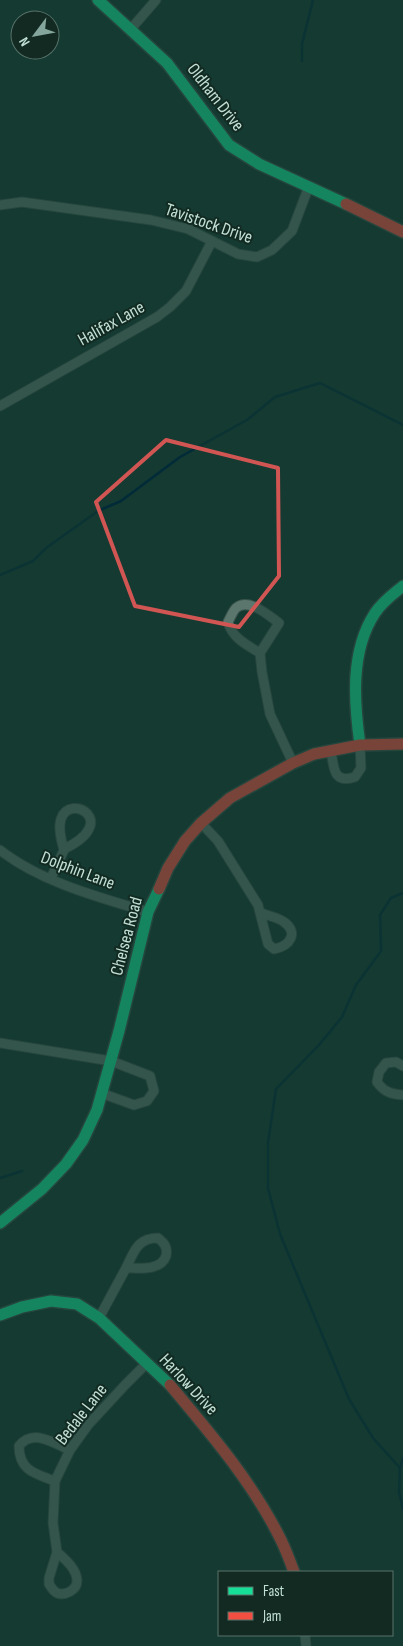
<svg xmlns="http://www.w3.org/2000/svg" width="403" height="1646" font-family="'Sofia Sans Condensed',sans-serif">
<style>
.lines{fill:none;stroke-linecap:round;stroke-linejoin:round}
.stream{stroke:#022b39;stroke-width:2.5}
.street-casing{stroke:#3b544d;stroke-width:11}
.fast-casing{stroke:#3b544d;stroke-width:14}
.jam-casing{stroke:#3b544d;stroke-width:14}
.street{stroke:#5b766d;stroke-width:9}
.fast{stroke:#16e098;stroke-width:11}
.jam{stroke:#f24e42;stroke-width:11}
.marked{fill:none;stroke:#d15653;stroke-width:4;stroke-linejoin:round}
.labels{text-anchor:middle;stroke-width:4;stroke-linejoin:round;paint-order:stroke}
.street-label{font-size:18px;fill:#c2e0d5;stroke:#122a22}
</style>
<rect width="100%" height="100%" fill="#143a31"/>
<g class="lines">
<g class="stream">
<polyline points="302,61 302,44 313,0"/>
<polyline points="0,575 33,561 46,548 98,511 121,501 180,457 247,420 275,397 320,383 403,425"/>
<polyline points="403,893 391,898 380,915 381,951 356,985 342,1017 319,1045 276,1089 268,1143 268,1188 280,1234 349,1399 373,1438 400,1468 399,1492 403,1509"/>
<polyline points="0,1178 22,1171"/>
<polyline points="400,1468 403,1458"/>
</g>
<defs>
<g id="street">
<polyline points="130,30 156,0"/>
<polyline points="0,205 22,202 151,220 188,229 238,254 257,257 272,250 292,231 309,186"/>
<polyline points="0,406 157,317 170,307 186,291 212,241"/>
<path d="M 260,653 C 247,645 232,638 228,622 C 230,618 233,611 236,608 C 249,597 269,616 279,623 L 260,653 L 262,672 L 270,714 L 293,763"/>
<path d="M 331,751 C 334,768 333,784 355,777 L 361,768 L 360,745"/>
<path d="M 201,823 L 218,841 L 258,905 L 268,944 L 274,949 C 290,946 299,933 284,922 C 278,917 268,916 261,913"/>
<path d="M 0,850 C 41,882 98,897 148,912"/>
<path d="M 51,878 L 64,850 L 64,849 C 121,822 70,792 61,819 C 58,828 61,840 64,850"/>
<polyline points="0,1043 111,1061 150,1076 154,1091 147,1101 134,1105 101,1093"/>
<path d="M 403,1066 L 396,1062 L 386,1063 L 379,1072 L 377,1082 C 384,1092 391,1094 403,1095"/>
<path d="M 99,1318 L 126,1268 C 139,1268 161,1271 166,1256 C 168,1247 164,1243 158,1238 C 137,1238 134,1252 126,1268"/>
<path d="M 55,1481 C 36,1474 19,1471 19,1446 C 33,1428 53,1443 70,1450"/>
<path d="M 57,1552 C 65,1559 77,1569 77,1581 C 77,1590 65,1596 57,1593 C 53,1591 51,1587 49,1584 L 49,1578 L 57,1552 L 53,1523 L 55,1481 L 70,1450 L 88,1425 L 125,1385 L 146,1364"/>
<polyline points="305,1635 306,1646"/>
</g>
<g id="fast">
<polyline points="98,0 167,63 229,145 259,164 346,204"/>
<path d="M 360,745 C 354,702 350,651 375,613 C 382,602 393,594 403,586"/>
<polyline points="0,1223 42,1189 66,1164 83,1140 97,1110 119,1031 148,912 159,889"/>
<polyline points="0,1315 22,1307 51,1301 77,1304 99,1318 170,1385"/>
</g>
<g id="jam">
<polyline points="346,204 403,232"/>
<polyline points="159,889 168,868 185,841 201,823 230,798 293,763 314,754 360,745 403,744"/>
<path d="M 170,1385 C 211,1434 253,1483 281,1540 C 286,1550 290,1561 294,1572"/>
</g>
</defs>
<use href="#street" class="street-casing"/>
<use href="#fast" class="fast-casing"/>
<use href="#jam" class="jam-casing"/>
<use href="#street" class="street"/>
<use href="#fast" class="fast"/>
<use href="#jam" class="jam"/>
</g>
<path d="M0 0H403V1646H0ZM 166,440 L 278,468 L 279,576 L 239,627 L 135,606 L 96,502 Z" fill="#143a31" fill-opacity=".55" fill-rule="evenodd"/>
<path class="marked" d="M 166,440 L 278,468 L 279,576 L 239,627 L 135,606 L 96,502 Z"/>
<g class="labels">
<g class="street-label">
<text transform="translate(216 97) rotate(52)" y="6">Oldham Drive</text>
<text transform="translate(209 223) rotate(19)" y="6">Tavistock Drive</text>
<text transform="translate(111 323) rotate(-29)" y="6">Halifax Lane</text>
<text transform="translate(78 870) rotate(21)" y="6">Dolphin Lane</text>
<text transform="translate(126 936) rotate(-75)" y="6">Chelsea Road</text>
<text transform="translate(189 1384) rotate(47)" y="6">Harlow Drive</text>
<text transform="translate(81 1414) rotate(-52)" y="6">Bedale Lane</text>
</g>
</g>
<rect x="218" y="1571" width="175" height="65" fill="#122a22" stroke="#58736a"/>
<rect x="228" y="1587" width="25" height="8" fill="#16e098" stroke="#58736a"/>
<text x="263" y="1596" font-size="15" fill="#c2e0d5">Fast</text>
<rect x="228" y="1612" width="25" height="8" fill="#f24e42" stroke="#58736a"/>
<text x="263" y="1621" font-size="15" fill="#c2e0d5">Jam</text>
<g transform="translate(35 35) rotate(238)"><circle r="24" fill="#122a22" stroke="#58736a"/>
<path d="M0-4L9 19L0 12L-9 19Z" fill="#85a69c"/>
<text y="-8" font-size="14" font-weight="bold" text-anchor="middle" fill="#c2e0d5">N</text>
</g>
</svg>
